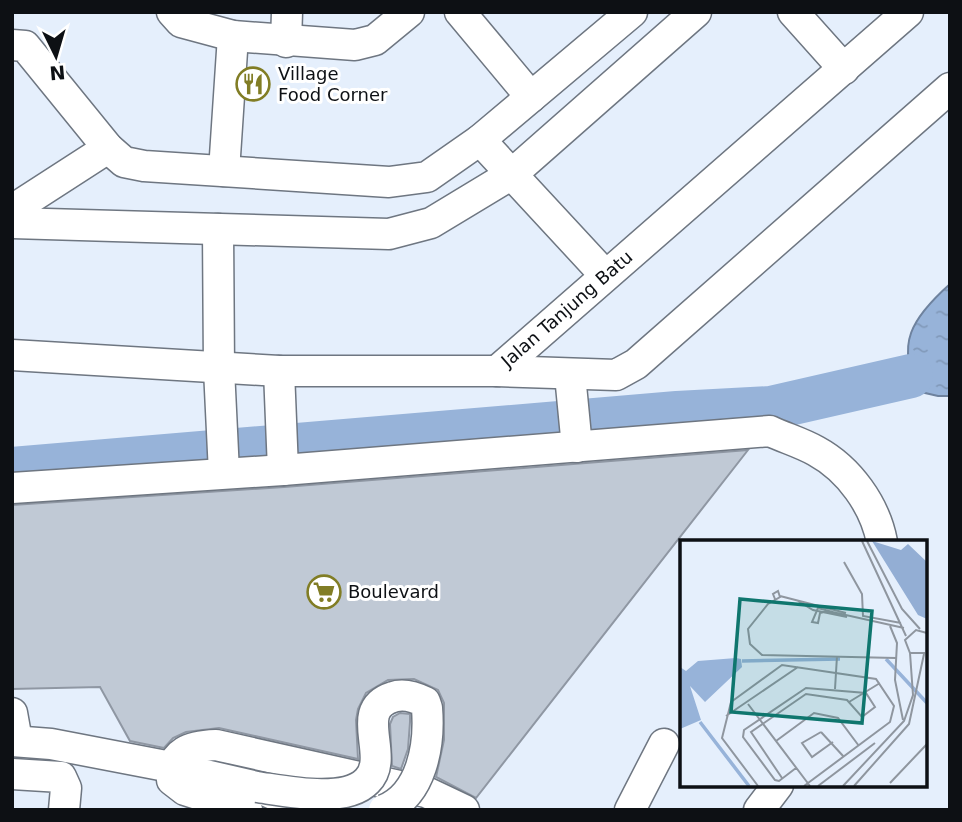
<svg xmlns="http://www.w3.org/2000/svg" width="962" height="822" font-family="'DejaVu Sans',sans-serif">
<style>
.water{fill:url(#water-ripples);stroke:#6e829e;stroke-width:2}
.lines{fill:none;stroke-linecap:round;stroke-linejoin:round}
.river{stroke:#97b3d9;stroke-width:44}
.building{fill:#c0c9d5;stroke:#8f97a3;stroke-width:2}
.minor-casing{stroke:#6e7681;stroke-width:33}
.minor{stroke:#fff;stroke-width:30}
.minor-bridge-casing{stroke:#6e7681;stroke-width:33;stroke-linecap:butt}
.minor-bridge{stroke:#fff;stroke-width:30}
.labels{text-anchor:middle;stroke-width:6;stroke-linejoin:round;paint-order:stroke}
.poi-label{font-size:18px;fill:#0d1014;stroke:#fff;text-anchor:start}
.street-label{font-size:18px;fill:#0d1014;stroke:#fff}
.inset-river{fill:none;stroke:#97b3d9;stroke-width:3.5}
.inset-road{fill:none;stroke:#8f969f;stroke-width:2}
.view{fill:#0f766e;fill-opacity:0.15;stroke:#0f766e;stroke-width:3.5}
.inset-edge{fill:none;stroke:#0d1014;stroke-width:3.5}
</style>
<defs>
<pattern id="water-ripples" width="26" height="14" patternUnits="userSpaceOnUse" patternTransform="scale(1.75)"><rect width="26" height="14" fill="#97b3d9"/><path d="M2 4q2-2 4 0t4 0M15 11q2-2 4 0t4 0" fill="none" stroke="#8199b9"/></pattern>
</defs>
<rect width="100%" height="100%" fill="#e5effc"/>
<path class="water" d="M 950,284 L 950,396 L 938,396 L 921,392 C 893,345 913,317 950,284 Z"/>
<g class="lines">
<polyline class="river" points="12,469 677,413 771,408 911,376"/>
</g>
<g class="building">
<polygon points="748,450 476,798 436,777 444,740 444,703 438,690 414,679 388,680 366,693 358,709 356,720 358,759 219,728 186,732 173,738 164,748 130,741 100,687 12,689 12,505 284,487"/>
<polygon points="400,713 410,714 410,722 408,749 401,769 392,766 390,724 393,717"/>
</g>
<g class="lines">
<defs>
<g id="minor">
<polyline points="172,12 181,22 233,36 355,45 375,40 409,12"/>
<polyline points="460,12 531,97"/>
<polyline points="793,12 844,69"/>
<polyline points="286,42 287,12"/>
<polyline points="12,45 25,46 108,148 124,162 144,166 389,182 427,177 480,140 632,12"/>
<polyline points="480,140 605,275"/>
<polyline points="224,171 233,36"/>
<polyline points="12,210 108,148"/>
<polyline points="12,223 389,234 431,223 512,174 696,12"/>
<polyline points="218,229 219,369 224,473"/>
<polyline points="12,355 279,371 497,371 616,375 636,364 950,88"/>
<polyline points="279,371 283,470"/>
<polyline points="497,371 908,12"/>
<polyline points="570,375 577,447"/>
<path d="M 12,488 L 283,470 L 770,431 C 785,438 802,443 816,451 C 849,469 875,505 882,542"/>
<polyline points="12,713 17,741"/>
<polyline points="12,741 51,744 171,767 257,787 309,810"/>
<polyline points="12,774 61,777 66,788 64,810"/>
<path d="M 247,810 L 185,790 L 172,780 C 171,751 191,746 216,745 L 426,792 L 464,810"/>
<polyline points="630,810 664,744"/>
<polyline points="759,810 778,785"/>
</g>
</defs>
<use href="#minor" class="minor-casing"/>
<use href="#minor" class="minor"/>
<defs>
<path id="minor-bridge" d="M 257,787 C 285,791 345,804 367,781 C 392,757 351,710 393,697 C 404,693 415,697 425,702 L 427,708 C 430,745 422,795 384,810"/>
</defs>
<use href="#minor-bridge" class="minor-bridge-casing"/>
<use href="#minor-bridge" class="minor-bridge"/>
</g>
<defs>
<symbol id="restaurant-ring" viewBox="-11 -11 22 22"><circle r="9.5" fill="#fff" stroke="#817d25" stroke-width="1.5"/><path d="M-5-6h1v4h1v-4h1v4h1v-4h1v5L-1.5 .5V6h-2V.5L-5-1ZM5-6V6H3V1.5H1.5Q1.5-4 5-6Z" fill="#817d25"/></symbol>
<symbol id="supermarket-ring" viewBox="-11 -11 22 22"><circle r="9.5" fill="#fff" stroke="#817d25" stroke-width="1.5"/><path d="M-6-5.5h2.5l.6 2H6L4.5 2H-2.5L-4.4-4H-6ZM-1.5 3.2a1.3 1.3 0 1 0 .1 0ZM3 3.2a1.3 1.3 0 1 0 .1 0Z" fill="#817d25"/></symbol>
</defs>
<g fill-rule="evenodd">
<use href="#restaurant-ring" x="234" y="65" width="38" height="38"/>
<use href="#supermarket-ring" x="305" y="573" width="38" height="38"/>
</g>
<g class="labels">
<g class="poi-label">
<text x="278" y="80">Village<tspan x="278" dy="21">Food Corner</tspan></text>
<text x="348" y="598">Boulevard</text>
</g>
<g class="street-label">
<text transform="translate(567 309) rotate(-41)" y="6">Jalan Tanjung Batu</text>
</g>
</g>
<g transform="translate(680 540)">
<rect width="247" height="247" fill="#e5effc"/>
<path d="M 192,1 L 221,10 L 228,4 L 247,22 L 247,79 L 238,75 Z" fill="#93aed4"/>
<path d="M 56,118 L 61,119 L 62,127 L 25,162 L 10,146 L 21,180 L 0,189 L 0,127 L 6,131 L 18,121 Z" fill="#97b3d9"/>
<path class="inset-river" d="M 206,119 L 247,163M 62,121 L 160,119M 20,182 L 69,246"/>
<path class="inset-road" d="M 182,1 L 226,96M 187,1 L 222,69 L 240,89M 164,22 L 182,54 L 183,76 L 221,83M 100,56 L 166,73M 95,59 L 93,54 L 98,51 L 100,57 L 88,64 L 68,89 L 70,104 L 82,115 L 216,118M 118,61 L 133,70 L 167,77M 156,73 L 138,68 L 132,82 L 138,83 L 140,73 L 148,71 L 224,88M 210,86 L 217,103 L 215,140 L 223,180M 245,113 L 230,113 L 225,100 L 236,90 L 247,93M 155,149 L 157,116M 169,162 L 200,143M 68,164 L 130,246M 46,176 L 118,127M 141,192 L 122,203 L 132,217 L 153,202M 141,192 L 164,217M 96,201 L 134,173 L 158,178 L 179,206M 102,238 L 71,192 L 126,154 L 167,160 L 182,177 L 195,167 L 186,153 L 126,148 L 64,190 L 63,197 L 95,240 L 99,241 L 116,228M 210,243 L 247,204M 78,246 L 42,198 L 51,162 L 102,125 L 196,139 L 214,166 L 210,182 L 124,246M 138,246 L 195,203M 163,246 L 224,181 L 233,155 L 230,113M 174,246 L 229,184 L 244,114"/>
<path class="view" d="M 60,59 L 192,71 L 182,183 L 51,172 Z"/>
<rect width="247" height="247" class="inset-edge"/>
</g>
<rect width="962" height="822" fill="none" stroke="#0d1014" stroke-width="28"/>
<g transform="translate(56 56) rotate(175)" stroke="#ffffff" stroke-width="5" paint-order="stroke">
<path d="M0-5L12 26L0 18L-12 26Z" fill="#0d1014"/>
<text y="-10" font-size="19" font-weight="bold" text-anchor="middle" fill="#0d1014">N</text>
</g>
</svg>
